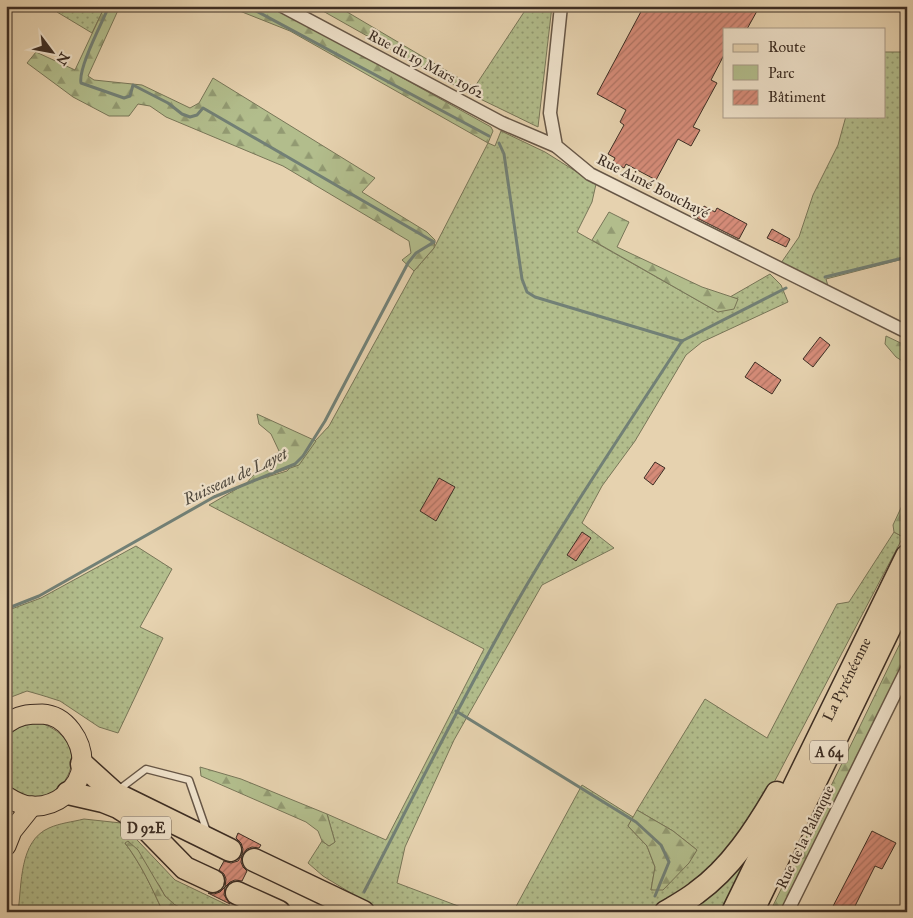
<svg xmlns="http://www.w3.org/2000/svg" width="913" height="918" font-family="'IM FELL Great Primer',serif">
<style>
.green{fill:url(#green-dots);stroke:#787658}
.forest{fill:url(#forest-firs);stroke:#787658}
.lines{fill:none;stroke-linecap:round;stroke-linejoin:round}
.stream{stroke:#728076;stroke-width:3}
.building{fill:url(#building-hatch);stroke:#3d2e24}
.service-casing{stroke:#675747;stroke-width:9}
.minor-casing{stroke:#675747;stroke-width:15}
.primary-casing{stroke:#3d2e24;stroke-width:21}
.motorway-casing{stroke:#3d2e24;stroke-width:25}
.service{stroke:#efe2cb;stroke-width:6}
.minor{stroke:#efe2cb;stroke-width:12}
.primary{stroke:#e6d2af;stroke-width:19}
.motorway{stroke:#e6d2af;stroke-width:22}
.labels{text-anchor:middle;stroke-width:4.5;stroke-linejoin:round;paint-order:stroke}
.shield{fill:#efe2cb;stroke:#726456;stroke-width:1}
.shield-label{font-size:14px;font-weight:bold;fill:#3d2e24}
.street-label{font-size:15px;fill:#3d2e24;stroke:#efe2cb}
.water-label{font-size:16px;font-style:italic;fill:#4f493f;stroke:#efe2cb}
</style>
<defs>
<pattern id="green-dots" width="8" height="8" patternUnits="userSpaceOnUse" patternTransform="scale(1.25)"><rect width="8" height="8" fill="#b2bd8c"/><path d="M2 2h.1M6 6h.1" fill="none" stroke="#929a72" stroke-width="1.8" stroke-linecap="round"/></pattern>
<pattern id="forest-firs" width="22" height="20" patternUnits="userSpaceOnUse" patternTransform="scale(1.25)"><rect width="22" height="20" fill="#b2bd8c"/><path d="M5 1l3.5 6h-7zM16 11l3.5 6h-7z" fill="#929a72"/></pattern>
<pattern id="building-hatch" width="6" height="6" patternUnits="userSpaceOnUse" patternTransform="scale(1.25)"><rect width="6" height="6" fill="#d68c79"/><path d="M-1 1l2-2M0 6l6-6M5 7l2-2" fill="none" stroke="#af7363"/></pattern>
</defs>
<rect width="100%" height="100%" fill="#e6d2af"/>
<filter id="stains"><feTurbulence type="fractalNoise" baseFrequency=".004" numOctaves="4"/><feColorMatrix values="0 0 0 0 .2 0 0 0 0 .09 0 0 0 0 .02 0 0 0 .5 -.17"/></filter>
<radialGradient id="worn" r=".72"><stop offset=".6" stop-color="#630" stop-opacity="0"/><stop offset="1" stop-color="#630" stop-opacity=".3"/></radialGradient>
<g class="green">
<polygon points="60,6 105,6 92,33 57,12"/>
<polygon points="528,6 552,6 538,127 470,94"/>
<polygon points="884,52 907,52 907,258 826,279 828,286 781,263 799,237 813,195 838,145 846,116 884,116"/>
<polygon points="501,131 545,152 596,184 592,202 577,232 718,312 738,299 730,297 770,274 781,285 788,302 702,342 686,355 635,441 602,486 582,523 614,548 542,585 454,740 405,847 397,883 474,912 382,912 323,876 308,863 322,841 329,846 335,842 327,814 386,840 484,649 209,505 247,483 287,471 329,426 414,271 434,248 488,143 495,146"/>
<polygon points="894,532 903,537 760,809 712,870 657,909 652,912 513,912 582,785 633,817 628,826 647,846 655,867 651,890 697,850 673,831 637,810 705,699 767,738 837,604 849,602"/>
<polygon points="136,546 172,569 140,627 163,638 118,733 99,727 60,701 41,695 27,691 6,699 6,611 41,598"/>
<path d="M 41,723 C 109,748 49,830 6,784 L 6,736 C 18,726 26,724 41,723 Z"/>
<path d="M 84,819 L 121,823 L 175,880 L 242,912 L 190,912 L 175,905 L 165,896 L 159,885 L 125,843 C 141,864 152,888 163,912 L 18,912 C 22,884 19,841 49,828 C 60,823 72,822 84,819 Z"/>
<polygon points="757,837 722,912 674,912"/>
</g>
<g class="forest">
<polygon points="105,6 120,6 88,76 94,80 142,85 190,108 199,103 213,78 375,178 362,192 427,232 435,240 434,248 414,271 402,260 411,253 409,241 283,166 166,117 150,106 138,104 129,116 109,116 73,97 27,63 36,52 75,70"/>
<polygon points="227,6 273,6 491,127 493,131 488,143 290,31"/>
<polygon points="314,6 337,6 474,87 470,94"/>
<polygon points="609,212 629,222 617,247 702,287 738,299 734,309 718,312 592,240"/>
<polygon points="886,336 907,346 907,364 896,357 885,344"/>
<path d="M 257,414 L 316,441 L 299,465 L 247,483 C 256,470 269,463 279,451 L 271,434 L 259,424 Z"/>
<polygon points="907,495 907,529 903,537 894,532 893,525"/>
<polygon points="907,629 907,660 780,912 770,912"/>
<polygon points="200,767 241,779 327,814 335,842 329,846 322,841 318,831 306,822 201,776"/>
<polygon points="637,810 673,831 697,850 689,863 663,890 651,890 655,867 647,846 628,826"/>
<path d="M 128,841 L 138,850 L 165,896 L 175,905 L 190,912 L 163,912 C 152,888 141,864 125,843 Z"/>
</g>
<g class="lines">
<g class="stream">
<polyline points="247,6 489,136"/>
<polyline points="499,143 504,154 522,279 527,292 535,297 682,341"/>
<polyline points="825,277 907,257"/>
<polyline points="682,341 786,288"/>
<path d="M 6,609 L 39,596 L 214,497 L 295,464 L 303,456 L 325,421 L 408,263 L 416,253 L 434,242 L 203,108 L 197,115 L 190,117 L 182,114 L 168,103 L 133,85 L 130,96 L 124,98 L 81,83 C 78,68 102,23 109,6"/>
<polyline points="456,711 636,822 661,845 669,862 655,896"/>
<path d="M 364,892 C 413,797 461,701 514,607 C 566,516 625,429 682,341"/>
</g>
</g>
<g class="building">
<polygon points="644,6 749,6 757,11 747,29 724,29 724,55 711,80 717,83 693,127 700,130 691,146 678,139 656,180 626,164 624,168 613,162 615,158 608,154 624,125 620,122 626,110 597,94"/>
<polygon points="704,206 715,212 717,208 747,224 739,239 697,218"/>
<polygon points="772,229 790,239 786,247 767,238"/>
<polygon points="820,337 830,345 813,367 803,359"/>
<polygon points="755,362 781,380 772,394 745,377"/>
<polygon points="655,462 665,468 653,485 644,478"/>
<polygon points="439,478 455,487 436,521 420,511"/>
<polygon points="582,532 591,538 576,561 567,555"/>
<polygon points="872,831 896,843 882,869 875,866 852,912 830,912"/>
<polygon points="238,833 261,845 259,848 252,847 247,849 242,855 243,849 241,843 236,838"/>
<polygon points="242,855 241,862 243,867 247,871 242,881 235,880 230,882 225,887 224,895 230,904 208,893 214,894 220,892 225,887 226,879 224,874 219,870 224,861 231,863 238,861"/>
</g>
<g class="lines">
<defs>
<polyline id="service" points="117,791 146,769 189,780 207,832"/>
<g id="minor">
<polyline points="282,6 502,123 556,146"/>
<polyline points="561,6 550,113 556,146 590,174 907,332"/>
<polyline points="787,912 907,669"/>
</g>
<g id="primary">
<path d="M 6,724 C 18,715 28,714 42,714 C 66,715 83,741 82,764 C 81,789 55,808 31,806 C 22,806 14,801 6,796"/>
<polyline points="6,846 12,831 32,806"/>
</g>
<g id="motorway">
<polyline points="82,764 114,793 230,850"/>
<polyline points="68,793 103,801 118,807 137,819 185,868 213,881"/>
<polyline points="254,860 363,912"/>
<polyline points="237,893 279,912"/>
<path d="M 666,912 C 676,906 687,900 696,893 C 731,868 756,829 777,793"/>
<path id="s1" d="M 733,912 L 907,556"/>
<polyline points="752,912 907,592"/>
</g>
</defs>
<use href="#service" class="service-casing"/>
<use href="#minor" class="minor-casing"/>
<use href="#primary" class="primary-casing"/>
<use href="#motorway" class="motorway-casing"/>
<use href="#service" class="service"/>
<use href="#minor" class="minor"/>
<use href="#primary" class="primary"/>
<use href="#motorway" class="motorway"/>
</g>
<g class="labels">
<g class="shield">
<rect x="810" y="740.5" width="38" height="23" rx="4"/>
<rect x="121" y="816.5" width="50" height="23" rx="4"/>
</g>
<g class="shield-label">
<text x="829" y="757">A 64</text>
<text x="146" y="833">D 92E</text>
</g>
<g class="street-label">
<text transform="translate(426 64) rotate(28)" y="5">Rue du 19 Mars 1962</text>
<text transform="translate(653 186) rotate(27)" y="5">Rue Aimé Bouchayé</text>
<text dy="5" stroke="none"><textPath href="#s1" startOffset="259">La Pyrénéenne</textPath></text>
<text transform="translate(805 837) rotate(-64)" y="5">Rue de la Palanque</text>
</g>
<g class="water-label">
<text transform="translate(235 476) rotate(-25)" y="6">Ruisseau de Layet</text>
</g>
</g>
<rect width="913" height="918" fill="none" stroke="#e6d2af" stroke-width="25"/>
<rect x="8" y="8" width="898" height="903" fill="none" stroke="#3d2e24" stroke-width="2.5"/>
<rect x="12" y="12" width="888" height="893" fill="none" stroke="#3d2e24"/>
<rect x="723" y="28" width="162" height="90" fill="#efe2cb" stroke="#a89a88"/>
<rect x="733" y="44" width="25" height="8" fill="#e6d2af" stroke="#a89a88"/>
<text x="768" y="52" font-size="15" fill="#3d2e24">Route</text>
<rect x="733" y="65" width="25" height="15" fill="#b2bd8c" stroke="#a89a88"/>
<text x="768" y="78" font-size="15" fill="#3d2e24">Parc</text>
<rect x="733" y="90" width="25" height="15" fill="url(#building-hatch)" stroke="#a89a88"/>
<text x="768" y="102" font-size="15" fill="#3d2e24">Bâtiment</text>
<g transform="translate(52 52) rotate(122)" stroke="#efe2cb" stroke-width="4" paint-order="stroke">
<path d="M0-4L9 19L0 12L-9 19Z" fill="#3d2e24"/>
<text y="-8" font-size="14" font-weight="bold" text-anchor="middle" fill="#3d2e24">N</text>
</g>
<rect width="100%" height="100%" filter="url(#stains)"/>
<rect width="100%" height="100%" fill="url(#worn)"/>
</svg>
